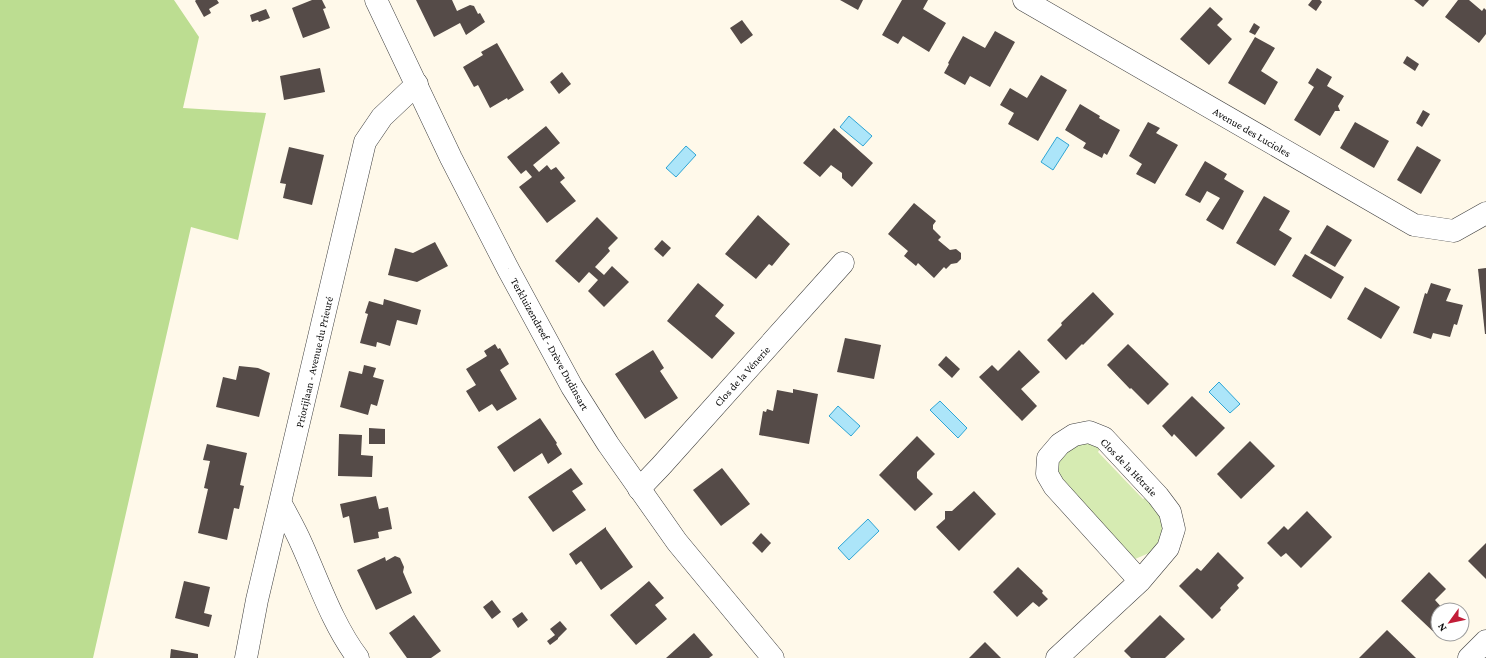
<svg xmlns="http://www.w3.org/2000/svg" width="1486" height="658" font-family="'Crimson Pro',serif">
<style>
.green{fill:#d6ebb2}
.forest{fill:#bcdd91}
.water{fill:#ace5f9;stroke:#2fa5d4}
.building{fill:#554b48}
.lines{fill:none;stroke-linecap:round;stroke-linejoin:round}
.minor-casing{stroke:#3f3f3f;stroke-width:23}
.minor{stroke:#fff;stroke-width:22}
.labels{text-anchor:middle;stroke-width:4;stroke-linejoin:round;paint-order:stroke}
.street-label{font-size:11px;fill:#0c0c0c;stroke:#fff}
</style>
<rect width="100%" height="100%" fill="#fff9ea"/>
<polygon class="green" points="1076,441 1102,445 1098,452 1143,499 1150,495 1157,505 1164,530 1154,551 1135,559 1056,475 1056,461"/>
<polygon class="forest" points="0,0 174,0 199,37 183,108 266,113 238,240 191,227 93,658 0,658"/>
<g class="water">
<polygon points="849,116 872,136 863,146 840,127"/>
<polygon points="1057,137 1069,145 1053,170 1041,162"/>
<polygon points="686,146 696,155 676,177 666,168"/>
<polygon points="1219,382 1240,404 1230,413 1209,392"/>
<polygon points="940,401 967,428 958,438 930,410"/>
<polygon points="838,406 860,426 851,436 829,416"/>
<polygon points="868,519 879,531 849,560 838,548"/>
</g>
<g class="building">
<polygon points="196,0 217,0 219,3 209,9 211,13 204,17 195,1"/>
<polygon points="312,0 322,0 326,8 323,9 330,28 303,38 292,8"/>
<polygon points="416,0 452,0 457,11 470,5 474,6 478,14 480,13 485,22 466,35 460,23 434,37"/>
<polygon points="840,0 863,0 858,10"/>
<polygon points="902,0 928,0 923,9 946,23 929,52 903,36 898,44 882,35"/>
<polygon points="1312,0 1320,0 1322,2 1316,11 1308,5"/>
<polygon points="1414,0 1429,0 1423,7"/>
<polygon points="1458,0 1469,0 1482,11 1484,8 1486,10 1486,34 1479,43 1445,17"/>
<polygon points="1210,7 1223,19 1217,25 1232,39 1209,65 1180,39"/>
<polygon points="266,9 270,18 259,22 258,20 252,22 250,15"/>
<polygon points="742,20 753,35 741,44 730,28"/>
<polygon points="1254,23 1260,27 1255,35 1249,32"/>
<polygon points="995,31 1015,42 990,87 970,76 965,85 944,73 949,64 948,63 963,36 985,48"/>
<polygon points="1255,37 1275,48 1261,71 1278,82 1265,105 1228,83"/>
<polygon points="497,43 524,90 508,100 507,98 490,108 478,85 474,87 463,67 483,55 481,52"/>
<polygon points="1407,56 1419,64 1415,71 1403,63"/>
<polygon points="320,68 325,92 284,100 280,76"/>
<polygon points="1317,68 1332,77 1327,86 1344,96 1338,106 1340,111 1335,111 1320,136 1294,120 1314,87 1308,83"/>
<polygon points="562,72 571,84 559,94 550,82"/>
<polygon points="1041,75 1067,90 1038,141 1008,124 1014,113 1000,105 1010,88 1027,98"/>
<polygon points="1080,104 1100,116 1099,118 1120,130 1107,155 1104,153 1102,158 1083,148 1086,143 1065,130"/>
<polygon points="1423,110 1430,114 1422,127 1416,123"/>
<polygon points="1148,122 1160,128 1156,133 1178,145 1155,184 1136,174 1142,164 1129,156"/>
<polygon points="1355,122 1389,141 1374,168 1340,148"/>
<polygon points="546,126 560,143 533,165 539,172 547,165 551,170 556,167 565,178 560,182 576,201 547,223 519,187 532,177 526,170 521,174 507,157"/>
<polygon points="834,128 873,163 852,187 842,178 842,173 831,165 820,177 803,163"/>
<polygon points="1417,146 1441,160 1421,194 1397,180"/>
<polygon points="289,147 324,155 312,205 283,198 286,184 280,183"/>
<polygon points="1205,161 1227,174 1224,179 1244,191 1223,230 1206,220 1220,198 1207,191 1200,203 1185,195"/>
<polygon points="1264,196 1290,211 1279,230 1292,238 1275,266 1236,243"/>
<polygon points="914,203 936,221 933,225 933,229 941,237 938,240 950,250 956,249 961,253 961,259 957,263 951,264 946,269 944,267 934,278 918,263 916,266 904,256 908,251 888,234"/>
<polygon points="758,215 790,244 772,266 769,264 756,279 725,254"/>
<polygon points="597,217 618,238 608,248 610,251 595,267 604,275 612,266 629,282 604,307 588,291 598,280 589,272 579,283 555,261"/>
<polygon points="1327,225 1352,240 1335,267 1310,253"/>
<polygon points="662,240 671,248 663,257 654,249"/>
<polygon points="435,242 448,266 417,282 388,275 395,248 413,253"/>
<polygon points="1305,254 1344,277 1331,299 1292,276"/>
<polygon points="1486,268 1486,334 1485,334 1478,269"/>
<polygon points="698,283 724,305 715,316 735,333 712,359 667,321"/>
<polygon points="1431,283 1451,289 1446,301 1463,305 1457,325 1454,324 1450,337 1433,333 1431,339 1413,333 1425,293 1427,294"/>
<polygon points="1365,287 1400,307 1381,339 1347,319"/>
<polygon points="1093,292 1114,314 1083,345 1082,344 1066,360 1047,340 1062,325 1061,323"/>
<polygon points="384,299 421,310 417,325 397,320 390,346 377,342 376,347 360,343 368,314 365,313 369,301 383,305"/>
<polygon points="845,338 881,345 874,379 837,372"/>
<polygon points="495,344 498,349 500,348 509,364 500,370 517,399 497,411 492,404 479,412 466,391 476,385 466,369 487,356 484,351"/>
<polygon points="1128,344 1169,384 1148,405 1131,388 1130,389 1107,365"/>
<polygon points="653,350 664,368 660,371 678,398 645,419 615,374"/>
<polygon points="1019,350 1040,372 1021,389 1037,406 1022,421 979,377 992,365 998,371"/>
<polygon points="946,356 960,369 952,378 938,365"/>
<polygon points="364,365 376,368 373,377 384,380 377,406 371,404 368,415 340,407 349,371 362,374"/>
<polygon points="239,366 258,368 270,373 259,417 216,407 223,377 236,380"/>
<polygon points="793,389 818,394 809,444 759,435 763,411 766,412 767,409 773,411 777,390 793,393"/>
<polygon points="1192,396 1225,428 1196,457 1174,434 1172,437 1162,426"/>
<polygon points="540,418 557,443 556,444 562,454 548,464 542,453 514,472 497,447"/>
<polygon points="369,428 385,429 385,444 369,444"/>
<polygon points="339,434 362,435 361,455 373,456 372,477 338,476"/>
<polygon points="917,436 935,454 917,472 917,478 933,494 915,511 879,475"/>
<polygon points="1250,441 1275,466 1241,499 1217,474"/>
<polygon points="207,444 247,453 240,485 244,486 239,509 234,508 227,540 198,533 208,489 204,488 210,461 203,460"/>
<polygon points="571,468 583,484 572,491 586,510 553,532 528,497"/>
<polygon points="722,468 750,504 721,526 693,490"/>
<polygon points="974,491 996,514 959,551 936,527 945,519 945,511 952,511"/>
<polygon points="376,496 379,509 388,507 392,529 378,532 379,538 354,543 349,516 343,518 340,504"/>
<polygon points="1307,511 1332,537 1301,568 1286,553 1281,557 1267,543 1284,526 1288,530"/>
<polygon points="606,527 606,529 633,567 601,590 581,561 576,565 569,554"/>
<polygon points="761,533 771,543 762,553 752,543"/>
<polygon points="1486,543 1486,579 1468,561"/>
<polygon points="1218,552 1244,578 1237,585 1239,588 1220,608 1221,610 1212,619 1179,586 1197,568 1201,571"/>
<polygon points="395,556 400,558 404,567 403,572 412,593 376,610 357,570 385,557 386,561"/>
<polygon points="1018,567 1043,591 1042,593 1048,599 1039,607 1033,602 1017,617 993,592"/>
<polygon points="1429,572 1446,589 1435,600 1444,610 1438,610 1438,634 1446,634 1441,639 1401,601"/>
<polygon points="184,581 210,587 204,613 212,615 209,627 175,618"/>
<polygon points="649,581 664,598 655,605 667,619 636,645 610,615"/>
<polygon points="492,600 501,612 492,619 483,607"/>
<polygon points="522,612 528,620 518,628 512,619"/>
<polygon points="414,615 441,651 431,658 407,658 389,633"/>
<polygon points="1160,615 1185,639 1165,658 1131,658 1124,651"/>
<polygon points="560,621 567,629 558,638 558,639 550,645 547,641 555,635 550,629"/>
<polygon points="1387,630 1416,658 1359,658"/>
<polygon points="694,633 713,655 709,658 666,658"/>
<polygon points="985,642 1001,658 969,658"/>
<polygon points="171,649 198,654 198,658 170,658"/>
</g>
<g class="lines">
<defs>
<g id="minor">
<polyline points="376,0 451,158 508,269 572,387 608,444 677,542 773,658"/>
<polyline points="1024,0 1414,225 1454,231 1486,213"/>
<polyline points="639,489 661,466 843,263"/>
<path d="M 281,504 C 288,517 296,531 302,545 C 319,583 333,625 358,658"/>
<polyline points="246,658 257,600 365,142 382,117 417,84"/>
<polyline points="1057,658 1140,581 1168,548 1174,529 1170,512 1158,496 1104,438 1089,432 1074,435 1060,444 1048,458 1047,474 1054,486 1140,581"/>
<polyline points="1469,658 1486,641"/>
</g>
</defs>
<use href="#minor" class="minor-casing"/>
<use href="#minor" class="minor"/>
</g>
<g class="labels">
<g class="street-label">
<text transform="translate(1252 132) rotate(30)" y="4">Avenue des Lucioles</text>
<text transform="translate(550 344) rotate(61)" y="4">Terkluizendreef - Drève Dudinsart</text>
<text transform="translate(314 362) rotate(-77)" y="4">Priorijlaan - Avenue du Prieuré</text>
<text transform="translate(742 376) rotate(-48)" y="4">Clos de la Vénerie</text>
<text transform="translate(1129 467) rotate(46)" y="4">Clos de la Hêtraie</text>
</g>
</g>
<g transform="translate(1450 622) rotate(237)"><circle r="19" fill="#ffffff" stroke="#9e9e9e"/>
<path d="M0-3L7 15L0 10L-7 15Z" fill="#c21d38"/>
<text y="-6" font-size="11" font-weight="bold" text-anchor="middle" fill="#0c0c0c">N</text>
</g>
</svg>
